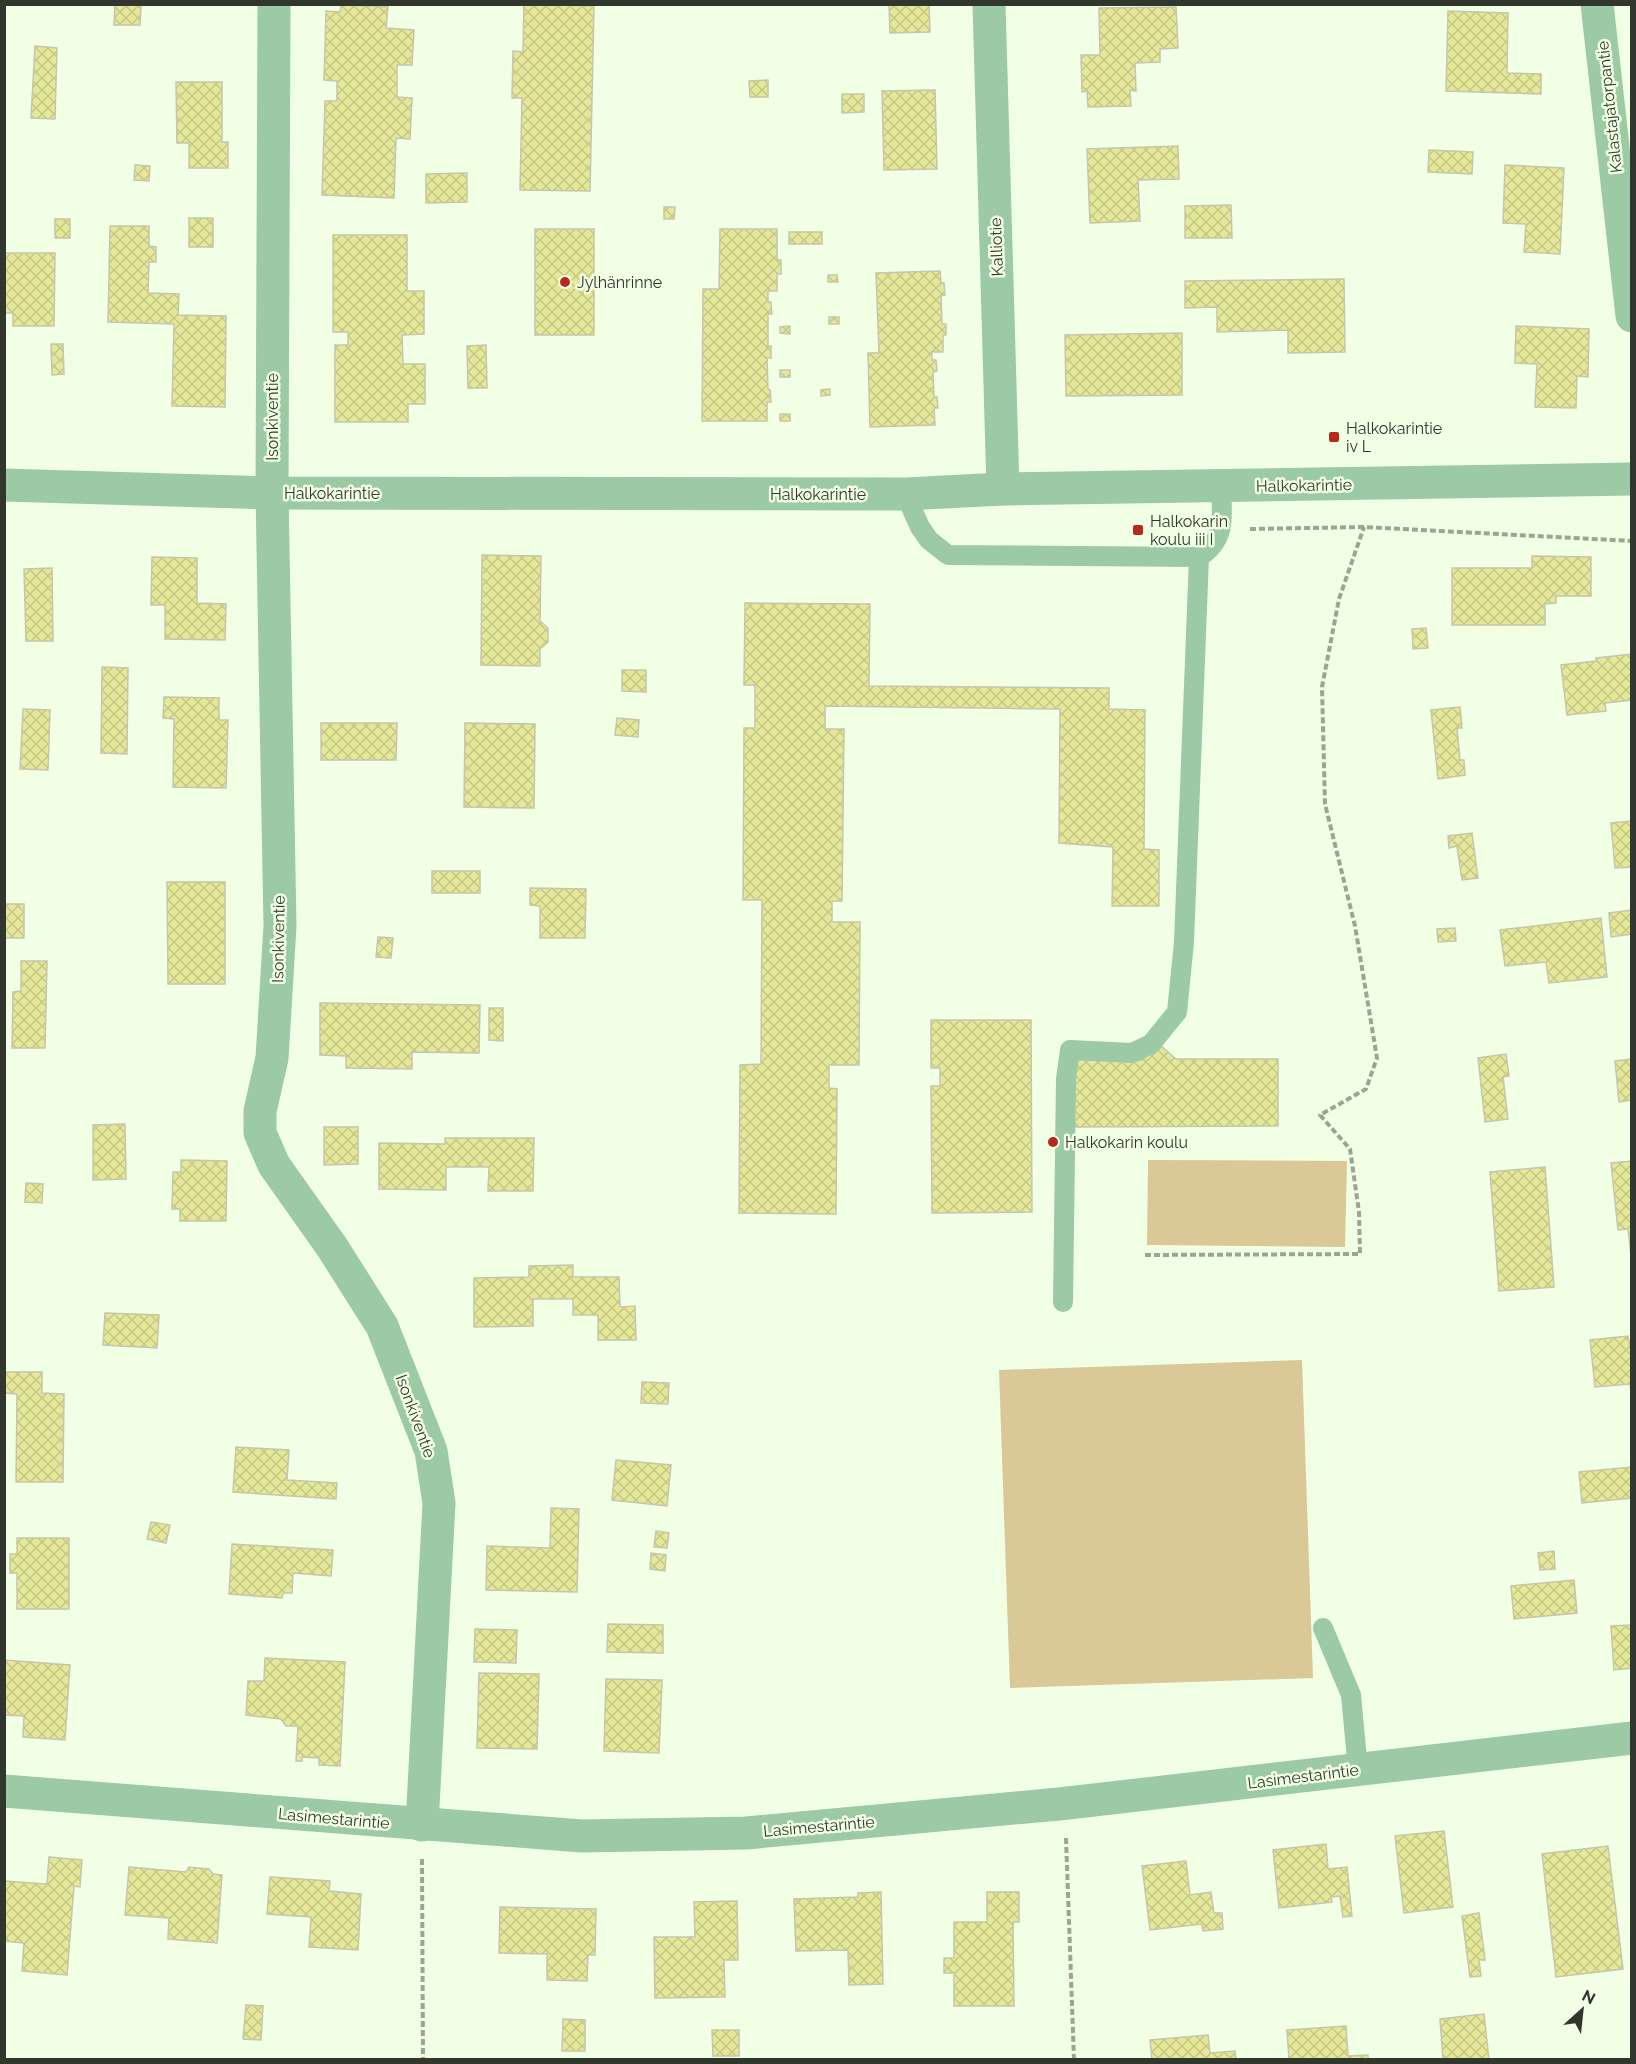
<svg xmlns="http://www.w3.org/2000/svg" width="1636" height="2064" font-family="Raleway,sans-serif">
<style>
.park{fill:#dac896}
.building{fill:url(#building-cross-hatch);stroke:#c5c6ab;stroke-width:1.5}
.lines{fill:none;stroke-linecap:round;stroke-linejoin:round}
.path{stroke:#9ba592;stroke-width:4;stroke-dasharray:6 3;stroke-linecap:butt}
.service{stroke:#9bcaa4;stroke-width:20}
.minor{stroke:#9bcaa4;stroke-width:33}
.tertiary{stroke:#9bcaa4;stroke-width:33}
.poi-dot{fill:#b72a1b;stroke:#f1ffe5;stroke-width:2}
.labels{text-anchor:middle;stroke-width:5;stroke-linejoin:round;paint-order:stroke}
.street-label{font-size:16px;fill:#32372d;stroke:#f1ffe5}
.poi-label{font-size:16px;fill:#32372d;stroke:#f1ffe5;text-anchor:start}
</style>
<defs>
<pattern id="building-cross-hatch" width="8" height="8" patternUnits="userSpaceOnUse" patternTransform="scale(1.5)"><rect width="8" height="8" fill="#e5e899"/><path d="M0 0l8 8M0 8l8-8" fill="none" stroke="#c5c884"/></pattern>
</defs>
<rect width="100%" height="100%" fill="#f1ffe5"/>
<g class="park">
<polygon points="1148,1160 1347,1161 1345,1247 1147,1245"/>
<polygon points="1302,1360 1313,1678 1010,1688 999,1370"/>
</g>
<g class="building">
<polygon points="115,4 141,4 140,25 114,25"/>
<polygon points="524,4 594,6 590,191 520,190 522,98 512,98 513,51 523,52"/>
<polygon points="889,4 929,4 930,32 890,33"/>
<polygon points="341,5 388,7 386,28 414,30 412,65 397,65 397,97 412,98 410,139 396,138 394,198 322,195 325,101 337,101 337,81 324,80 326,11 340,12"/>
<polygon points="1176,7 1178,48 1160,49 1160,62 1135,63 1136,91 1130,90 1131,106 1088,107 1087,91 1082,92 1081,55 1100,55 1099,8"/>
<polygon points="1448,11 1508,13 1507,73 1541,74 1541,94 1446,91"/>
<polygon points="35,46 57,48 55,119 31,118"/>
<polygon points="768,80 768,97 750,97 749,81"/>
<polygon points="176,82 222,82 222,142 228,142 228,168 189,168 189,143 177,143"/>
<polygon points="935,90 937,169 884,170 882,91"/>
<polygon points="842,94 864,94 864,112 842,113"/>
<polygon points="1178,146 1179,179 1138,180 1140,221 1090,223 1087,149"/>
<polygon points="1429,150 1473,152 1472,174 1428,172"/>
<polygon points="135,165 150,166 149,181 134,180"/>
<polygon points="1505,165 1564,168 1560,254 1524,252 1526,224 1503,223"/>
<polygon points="467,173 467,202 426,203 426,174"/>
<polygon points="1231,205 1232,238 1185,238 1185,206"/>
<polygon points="664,207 675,207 674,219 664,219"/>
<rect x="189" y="218" width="24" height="29"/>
<rect x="55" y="219" width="15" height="19"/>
<polygon points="110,226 149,226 149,246 156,247 156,262 149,262 148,293 179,294 178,315 226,316 225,407 172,406 174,324 108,322"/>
<rect x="535" y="229" width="59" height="106"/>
<polygon points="720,229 777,229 777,260 781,260 781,274 777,274 777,291 768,291 768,302 771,302 772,314 768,314 768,346 771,346 771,358 767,358 768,389 770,390 771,402 767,402 767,421 702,421 703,289 719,289"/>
<rect x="789" y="232" width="33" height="12"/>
<polygon points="333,235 407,235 407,291 424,291 424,334 402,335 403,364 425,364 425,404 408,404 408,422 335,422 335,345 348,345 348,332 333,332"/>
<polygon points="4,253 55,253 54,326 13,326 13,313 4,313"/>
<polygon points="940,271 941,283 944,283 945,295 941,296 942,324 946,324 946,335 943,335 943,352 932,352 932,360 936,360 937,371 933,372 934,397 937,397 938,408 934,408 935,425 870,427 868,353 879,353 876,273"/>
<polygon points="828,275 837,275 838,282 828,282"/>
<polygon points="1344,279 1345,352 1288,353 1288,330 1217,332 1217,307 1185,308 1185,281"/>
<rect x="829" y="317" width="10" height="7"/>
<polygon points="790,326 790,334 780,333 780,327"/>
<polygon points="1516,326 1589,329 1588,377 1577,376 1576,408 1535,407 1537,364 1515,363"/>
<polygon points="1182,333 1182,395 1066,396 1065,335"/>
<polygon points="51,344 63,344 64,374 52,375"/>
<polygon points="486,345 487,388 468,388 467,346"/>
<rect x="780" y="370" width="10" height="7"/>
<polygon points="830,389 830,395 821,396 821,390"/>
<rect x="780" y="414" width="10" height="7"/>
<polygon points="482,555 541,556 540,621 548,628 548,642 540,649 540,666 481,665"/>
<polygon points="1532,556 1591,557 1591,596 1556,596 1556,603 1545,604 1545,625 1452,625 1452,568 1532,568"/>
<polygon points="152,557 197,558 197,603 226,604 225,640 165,639 165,605 151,605"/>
<polygon points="52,568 53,641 26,641 24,569"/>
<polygon points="745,603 870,604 869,686 1109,688 1109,709 1145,710 1144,849 1159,850 1159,906 1112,906 1113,847 1059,843 1060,709 825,706 825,729 844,729 842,901 832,901 832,922 860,922 859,1065 829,1065 829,1088 837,1089 836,1214 739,1213 740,1065 761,1064 762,900 743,900 744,728 755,728 755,685 744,685"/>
<polygon points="1426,628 1428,648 1413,649 1412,629"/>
<polygon points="1632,654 1632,700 1605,703 1606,711 1567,715 1561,665 1596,661 1596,658"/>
<polygon points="102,667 128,668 127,754 101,753"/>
<polygon points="622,670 646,670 646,692 622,691"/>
<polygon points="164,697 219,698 219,720 228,720 226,788 173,787 174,719 163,718"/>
<polygon points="1460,707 1462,728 1457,728 1460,760 1464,760 1465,775 1438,779 1431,710"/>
<polygon points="23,709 50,710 48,770 20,769"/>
<polygon points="617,718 639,720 638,737 615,735"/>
<polygon points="321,723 397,723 396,760 321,760"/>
<polygon points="465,723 535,724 534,808 464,807"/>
<polygon points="1632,821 1632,867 1615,868 1611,823"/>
<polygon points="1472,833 1478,878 1462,880 1457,846 1449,848 1448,836"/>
<rect x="432" y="871" width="48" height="22"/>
<polygon points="167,882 225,882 225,984 168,984"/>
<polygon points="530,888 586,889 585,938 540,938 540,906 530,905"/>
<rect x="4" y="904" width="20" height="34"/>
<polygon points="1632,910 1632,934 1611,937 1609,913"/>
<polygon points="1601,918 1607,977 1549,983 1546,962 1505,966 1500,930"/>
<polygon points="1455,928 1456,941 1438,942 1437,929"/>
<polygon points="378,937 393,938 391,958 376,957"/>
<polygon points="21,961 47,961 45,1048 12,1048 13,992 21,991"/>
<polygon points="320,1003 480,1005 479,1053 412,1052 412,1069 346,1068 346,1056 320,1055"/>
<polygon points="489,1008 503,1008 503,1041 489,1040"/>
<polygon points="931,1020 1031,1020 1032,1212 932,1213 931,1086 940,1086 940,1068 931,1068"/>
<polygon points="1159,1044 1176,1059 1278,1059 1278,1126 1074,1127 1074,1060 1142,1060"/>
<polygon points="1506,1054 1509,1076 1503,1077 1508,1119 1485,1122 1478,1058"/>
<polygon points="1632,1059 1632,1100 1619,1102 1615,1061"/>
<polygon points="125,1124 126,1179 93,1180 93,1125"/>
<polygon points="324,1127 358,1127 358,1164 324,1165"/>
<polygon points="445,1138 534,1138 533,1191 488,1191 489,1167 446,1167 446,1190 379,1189 379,1143 445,1144"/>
<polygon points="181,1160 227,1161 226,1221 180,1221 180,1209 172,1209 173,1172 181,1172"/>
<polygon points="1632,1161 1632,1256 1631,1256 1628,1229 1618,1230 1611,1163"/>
<polygon points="1545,1167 1554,1287 1499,1291 1490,1172"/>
<polygon points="26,1183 43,1184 42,1203 25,1202"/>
<polygon points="573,1265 573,1277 619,1277 620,1307 635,1306 636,1340 598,1340 598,1315 573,1315 573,1299 533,1299 533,1326 474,1327 474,1278 529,1277 529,1266"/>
<polygon points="105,1313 159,1315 157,1348 103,1345"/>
<polygon points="1628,1336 1632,1358 1632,1400 1630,1384 1595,1387 1590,1340"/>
<polygon points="4,1372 42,1372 42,1393 64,1394 63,1482 16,1482 17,1394 4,1393"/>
<polygon points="642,1382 669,1383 668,1404 641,1403"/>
<polygon points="236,1447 289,1450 287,1480 337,1483 336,1499 233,1492"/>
<polygon points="616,1460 671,1465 667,1506 612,1500"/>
<polygon points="1632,1467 1632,1498 1582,1503 1579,1472"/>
<polygon points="551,1508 579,1509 577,1592 486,1590 487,1546 550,1548"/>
<polygon points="151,1522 170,1525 166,1543 147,1539"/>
<polygon points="656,1531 669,1533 667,1548 654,1547"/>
<polygon points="17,1538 69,1538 69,1609 17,1609 17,1573 10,1573 10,1554 17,1554"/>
<polygon points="232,1544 333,1550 331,1576 293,1573 292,1593 283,1593 282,1598 229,1594"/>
<polygon points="1554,1551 1555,1569 1540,1570 1538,1553"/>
<polygon points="651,1553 666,1555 665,1571 650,1569"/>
<polygon points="1574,1580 1577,1613 1514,1619 1511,1586"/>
<polygon points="608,1624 663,1625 663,1653 607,1652"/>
<polygon points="1632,1625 1632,1668 1614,1670 1611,1626"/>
<polygon points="475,1629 517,1630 516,1663 474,1662"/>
<polygon points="265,1658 345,1662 340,1766 319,1765 319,1758 302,1757 302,1761 296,1761 298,1726 286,1726 281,1719 246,1715 248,1681 264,1681"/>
<polygon points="4,1660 70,1665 65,1740 23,1737 24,1716 4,1715"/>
<polygon points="479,1673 539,1674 537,1749 477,1748"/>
<polygon points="606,1679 662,1680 659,1753 604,1751"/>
<polygon points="1444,1831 1453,1907 1404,1913 1395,1836"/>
<polygon points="1326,1844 1328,1869 1347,1867 1352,1916 1343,1917 1340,1896 1331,1897 1332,1902 1279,1908 1273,1850"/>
<polygon points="1608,1846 1623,1969 1556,1977 1542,1854"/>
<polygon points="49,1857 82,1860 80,1887 74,1886 67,1975 22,1971 24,1943 4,1941 4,1881 47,1884"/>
<polygon points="1186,1861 1190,1895 1211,1892 1214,1913 1222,1913 1223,1929 1203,1931 1202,1924 1150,1930 1142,1866"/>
<polygon points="129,1867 186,1872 189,1867 209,1869 213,1874 222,1875 217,1943 168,1939 169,1918 125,1915"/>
<polygon points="270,1877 330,1881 329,1891 361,1894 358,1950 309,1947 311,1917 267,1914"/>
<polygon points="881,1892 883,1984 849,1985 848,1950 796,1951 794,1899 858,1897 858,1893"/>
<polygon points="987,1892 1019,1892 1019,1922 1013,1922 1014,2006 954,2006 954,1973 944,1973 944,1958 954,1958 954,1922 987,1922"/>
<polygon points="737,1901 738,1960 724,1960 725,1997 655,1998 654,1937 695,1937 694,1902"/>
<polygon points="500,1907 596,1909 595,1955 588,1955 587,1981 547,1980 547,1954 499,1953"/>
<polygon points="1479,1913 1485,1960 1479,1960 1481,1976 1470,1977 1462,1916"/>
<polygon points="246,2005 263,2006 261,2040 243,2039"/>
<polygon points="1484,2014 1489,2060 1443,2060 1440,2019"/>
<polygon points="563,2019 585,2020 585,2051 562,2051"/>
<polygon points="1346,2026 1348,2056 1368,2055 1368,2060 1289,2060 1287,2030"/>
<polygon points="712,2030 739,2030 739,2056 713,2056"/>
<polygon points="1208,2035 1210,2053 1235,2051 1236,2060 1152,2060 1150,2040"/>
</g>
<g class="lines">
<g class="path">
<polyline points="1250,529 1364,527 1632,541"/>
<polyline points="1145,1255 1360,1254 1359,1212 1350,1149 1320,1115 1366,1089 1377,1058 1355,926 1325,804 1322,687 1339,599 1364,527"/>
<polyline points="1066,1838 1074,2060"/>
<polyline points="422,1859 423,2060"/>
</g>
<g class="service">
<path d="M 905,494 L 920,527 L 929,540 L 948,555 L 1199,557 C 1227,539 1222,516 1221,487"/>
<polyline points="1063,1302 1066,1079 1070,1050 1132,1053 1151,1044 1177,1012 1184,942 1199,557"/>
<polyline points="1323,1628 1351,1695 1358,1770"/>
</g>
<g class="minor">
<polyline points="274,4 272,493 280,926 272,1058 260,1111 260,1133 274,1165 332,1247 382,1326 431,1451 439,1503 422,1825"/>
<polyline points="989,4 1003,489"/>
<polyline points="1597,4 1632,316"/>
<polyline points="4,1791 582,1836 746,1833 1059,1804 1632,1738"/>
</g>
<polyline class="tertiary" points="4,485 272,493 905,494 1003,489 1632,479"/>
</g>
<g class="poi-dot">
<circle cx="565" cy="282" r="6"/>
<rect x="1328" y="431" width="12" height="12" rx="3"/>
<rect x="1132" y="524" width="12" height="12" rx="3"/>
<circle cx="1053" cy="1142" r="6"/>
</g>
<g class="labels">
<g class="street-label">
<text transform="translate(1609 107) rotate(-96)" y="6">Kalastajatorpantie</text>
<text transform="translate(996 247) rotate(-92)" y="6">Kalliotie</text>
<text transform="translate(272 417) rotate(-90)" y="6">Isonkiventie</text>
<text transform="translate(1304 485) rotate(-1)" y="6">Halkokarintie</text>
<text x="332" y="499">Halkokarintie</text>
<text x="818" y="500">Halkokarintie</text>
<text transform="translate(278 939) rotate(-89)" y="6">Isonkiventie</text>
<text transform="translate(416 1416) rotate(70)" y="6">Isonkiventie</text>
<text transform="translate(1303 1776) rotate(-7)" y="6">Lasimestarintie</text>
<text transform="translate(334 1818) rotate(5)" y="6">Lasimestarintie</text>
<text transform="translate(819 1826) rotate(-5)" y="6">Lasimestarintie</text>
</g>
<g class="poi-label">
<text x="577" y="288">Jylhänrinne</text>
<text x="1346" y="434">Halkokarintie<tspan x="1346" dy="18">iv L</tspan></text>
<text x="1150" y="527">Halkokarin<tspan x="1150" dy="18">koulu iii I</tspan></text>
<text x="1065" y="1148">Halkokarin koulu</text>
</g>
</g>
<rect width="1636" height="2064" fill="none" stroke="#32372d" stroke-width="12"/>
<g transform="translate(1582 2010) rotate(27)" stroke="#f1ffe5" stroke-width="4.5" paint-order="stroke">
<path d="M0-4.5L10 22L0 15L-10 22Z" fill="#32372d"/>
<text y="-9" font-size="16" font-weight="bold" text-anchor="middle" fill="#32372d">N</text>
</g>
</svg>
